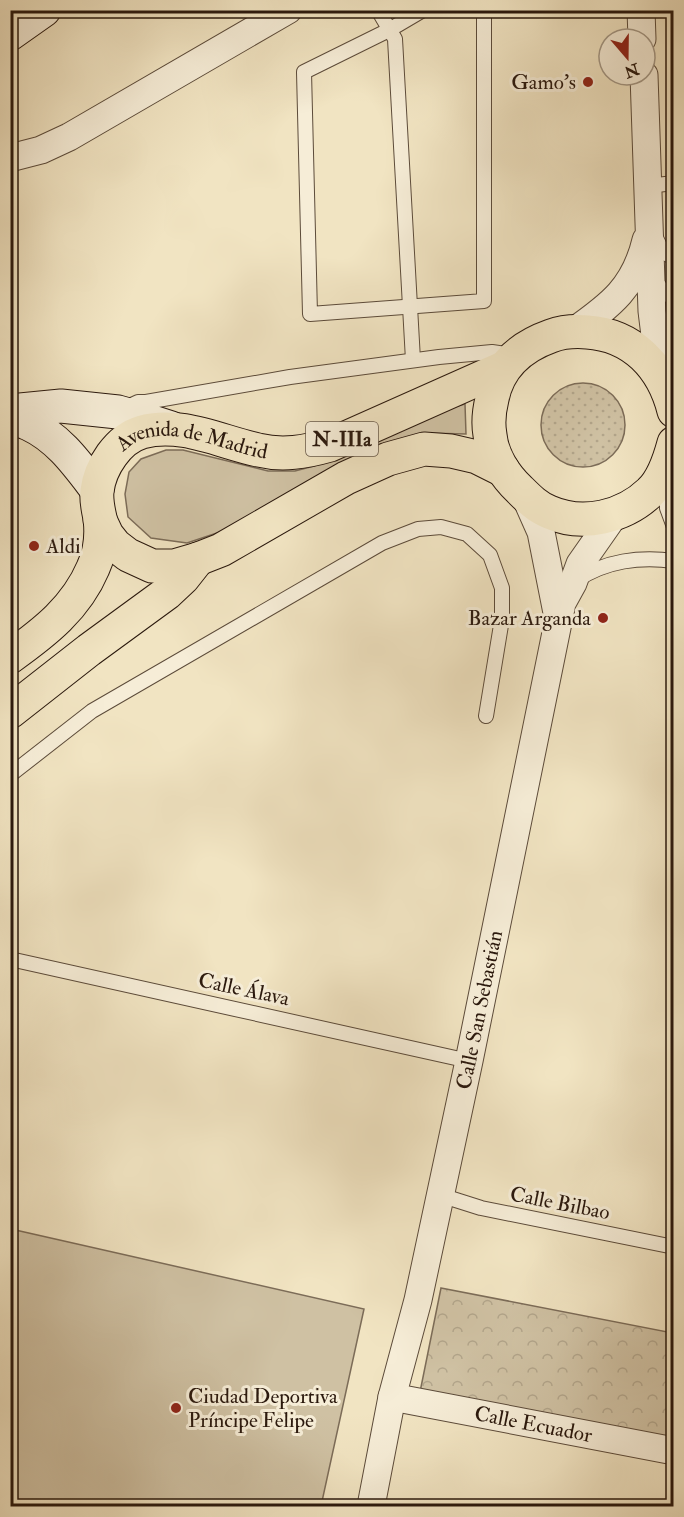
<svg xmlns="http://www.w3.org/2000/svg" width="684" height="1517" font-family="'IM FELL Double Pica',serif">
<style>
.grass{fill:#cfc1a3;stroke:#7c6c58;stroke-width:1.5}
.forest{fill:url(#forest-crowns);stroke:#7c6c58;stroke-width:1.5}
.garden{fill:url(#garden-dots);stroke:#7c6c58;stroke-width:1.5}
.lines{fill:none;stroke-linecap:round;stroke-linejoin:round}
.service-casing{stroke:#5c4b3a;stroke-width:16}
.minor-casing{stroke:#5c4b3a;stroke-width:29}
.secondary-casing{stroke:#2a180d;stroke-width:35}
.trunk-casing{stroke:#2a180d;stroke-width:35}
.service{stroke:#f6edd7;stroke-width:14}
.minor{stroke:#f6edd7;stroke-width:27}
.secondary{stroke:#f6edd7;stroke-width:33}
.trunk{stroke:#f1e4c2;stroke-width:33}
.poi-dot{fill:#8f2418;stroke:#f6edd7;stroke-width:2}
.labels{text-anchor:middle;stroke-width:6;stroke-linejoin:round;paint-order:stroke}
.shield{fill:#f6edd7;stroke:#67584a;stroke-width:1.5}
.shield-label{font-size:20px;font-weight:bold;fill:#2a180d}
.poi-label{font-size:21px;fill:#2a180d;stroke:#f6edd7;text-anchor:end}
.street-label{font-size:21px;fill:#2a180d;stroke:#f6edd7}
</style>
<defs>
<pattern id="forest-crowns" width="20" height="18" patternUnits="userSpaceOnUse" patternTransform="scale(1.5)"><rect width="20" height="18" fill="#cfc1a3"/><path d="M2 6a3 3 0 1 1 6 0M12 15a3 3 0 1 1 6 0" fill="none" stroke="#b2a58b"/></pattern>
<pattern id="garden-dots" width="8" height="8" patternUnits="userSpaceOnUse" patternTransform="scale(1.5)"><rect width="8" height="8" fill="#cfc1a3"/><path d="M2 2h.1M6 6h.1" fill="none" stroke="#b2a58b" stroke-width="1.8" stroke-linecap="round"/></pattern>
</defs>
<rect width="100%" height="100%" fill="#f1e4c2"/>
<filter id="stains"><feTurbulence type="fractalNoise" baseFrequency=".00333" numOctaves="4"/><feColorMatrix values="0 0 0 0 .2 0 0 0 0 .09 0 0 0 0 .02 0 0 0 .5 -.17"/></filter>
<radialGradient id="worn" r=".72"><stop offset=".6" stop-color="#630" stop-opacity="0"/><stop offset="1" stop-color="#630" stop-opacity=".3"/></radialGradient>
<g class="grass">
<polygon points="465,404 466,434 426,433 235,527 187,543 151,538 128,517 125,494 129,472 141,459 166,450 183,450 268,471 295,471 314,466 450,408"/>
<polygon points="11,1229 364,1309 321,1506 11,1506"/>
</g>
<polygon class="forest" points="441,1288 673,1333 673,1441 420,1392"/>
<circle class="garden" cx="583" cy="425" r="42"/>
<g class="lines">
<defs>
<g id="service">
<polyline points="378,10 395,39 413,360"/>
<polyline points="423,10 389,30 304,72 310,314 484,301 484,10"/>
<polyline points="648,186 674,183"/>
<polyline points="656,238 663,252 674,258"/>
<polyline points="654,279 664,292 674,299"/>
<polyline points="125,408 138,402 146,402 290,377 439,357 492,352 514,355"/>
<polyline points="665,483 667,508 674,527"/>
<path d="M 577,580 C 605,561 640,556 674,561"/>
<polyline points="10,775 92,711 382,543 418,529 441,527 467,534 490,555 502,588 502,619 486,716"/>
<polyline points="10,959 469,1061"/>
<polyline points="440,1195 481,1208 674,1247"/>
</g>
<g id="minor">
<polyline points="641,10 642,39"/>
<polyline points="644,75 652,311 658,360 662,379"/>
<polyline points="10,158 41,150 69,137 288,10"/>
<path d="M 574,331 C 611,305 635,287 646,240"/>
<polyline points="525,496 541,532 558,618"/>
<path id="s1" d="M 392,1397 L 674,1451"/>
<path id="s2" d="M 371,1506 L 392,1397 L 418,1300 L 469,1061 L 562,603 L 573,583 L 580,564 L 615,514"/>
</g>
<g id="secondary">
<polyline points="10,34 44,10"/>
<polyline points="10,411 61,406 118,412 143,419 171,428"/>
<path d="M 10,420 C 18,419 22,421 29,424 C 59,438 77,464 97,490"/>
</g>
<g id="trunk">
<path d="M 674,411 C 663,367 633,335 587,332 C 575,331 562,332 551,336 C 520,347 498,367 492,399 C 489,411 488,424 490,435 C 492,456 505,476 520,490 C 529,499 537,507 549,512 C 583,527 624,517 650,492 C 662,481 670,458 674,443"/>
<polyline points="100,520 107,535 115,545 128,555 152,566 174,566 198,559 221,550 346,478 388,459 424,449 451,451 477,457 503,470"/>
<path id="s3" d="M 10,657 C 45,632 76,608 93,568 C 100,553 102,535 100,518 C 98,509 96,501 97,491 C 100,467 118,439 142,432 C 180,421 221,442 258,450 C 283,456 305,452 330,445 L 503,368"/>
<polyline points="10,712 89,650 167,593 183,578 198,559"/>
</g>
</defs>
<use href="#service" class="service-casing"/>
<use href="#minor" class="minor-casing"/>
<use href="#secondary" class="secondary-casing"/>
<use href="#trunk" class="trunk-casing"/>
<use href="#service" class="service"/>
<use href="#minor" class="minor"/>
<use href="#secondary" class="secondary"/>
<use href="#trunk" class="trunk"/>
</g>
<g class="poi-dot">
<circle cx="588" cy="82" r="6"/>
<circle cx="34" cy="546" r="6"/>
<circle cx="603" cy="618" r="6"/>
<circle cx="176" cy="1408" r="6"/>
</g>
<g class="labels">
<rect class="shield" x="306" y="422" width="72" height="34" rx="4.5"/>
<g class="shield-label">
<text x="342" y="446">N-IIIa</text>
</g>
<g class="poi-label">
<text x="576" y="89">Gamo's</text>
<text x="46" y="553" text-anchor="start">Aldi</text>
<text x="591" y="625">Bazar Arganda</text>
<text x="188" y="1403" text-anchor="start">Ciudad Deportiva<tspan x="188" dy="24">Príncipe Felipe</tspan></text>
</g>
<g class="street-label">
<text dy="7" stroke="none"><textPath href="#s3" startOffset="330">Avenida de Madrid</textPath></text>
<text transform="translate(244 989) rotate(12)" y="7">Calle Álava</text>
<text dy="7" stroke="none"><textPath href="#s2" startOffset="508">Calle San Sebastián</textPath></text>
<text transform="translate(560 1203) rotate(11)" y="7">Calle Bilbao</text>
<text dy="7" stroke="none"><textPath href="#s1" startOffset="144">Calle Ecuador</textPath></text>
</g>
</g>
<rect width="684" height="1517" fill="none" stroke="#f1e4c2" stroke-width="36"/>
<rect x="12" y="12" width="660" height="1493" fill="none" stroke="#2a180d" stroke-width="3"/>
<rect x="18" y="18" width="648" height="1481" fill="none" stroke="#2a180d" stroke-width="1.5"/>
<g transform="translate(627 57) rotate(160)"><circle r="28" fill="#f6edd7" stroke="#a49886" stroke-width="1.5"/>
<path d="M0-4.5L10 22L0 15L-10 22Z" fill="#8f2418"/>
<text y="-9" font-size="16" font-weight="bold" text-anchor="middle" fill="#2a180d">N</text>
</g>
<rect width="100%" height="100%" filter="url(#stains)"/>
<rect width="100%" height="100%" fill="url(#worn)"/>
</svg>
